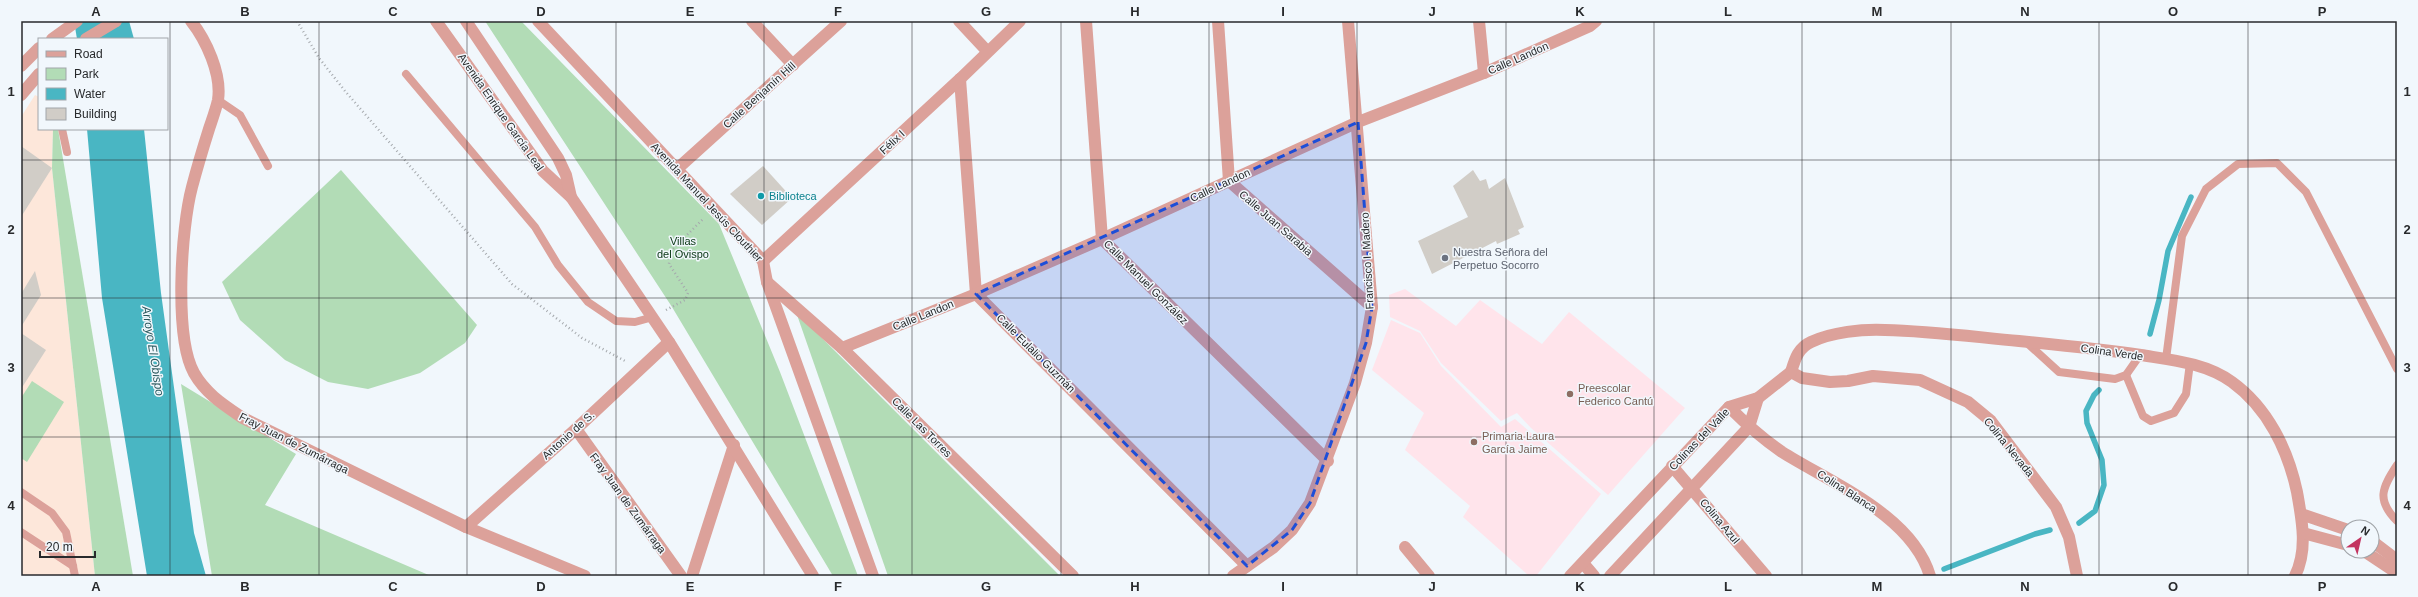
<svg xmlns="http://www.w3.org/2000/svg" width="2418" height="597" font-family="Helvetica,sans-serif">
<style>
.industrial{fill:#fde7da}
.education{fill:#ffe4eb}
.green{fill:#b2dcb6}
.water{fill:#49b6c3}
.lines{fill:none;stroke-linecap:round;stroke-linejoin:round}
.stream{stroke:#49b6c3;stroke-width:5.5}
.building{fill:#d1cdc7}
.path{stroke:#a5a9ad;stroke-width:2.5;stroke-dasharray:1 3;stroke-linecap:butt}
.service{stroke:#dca19a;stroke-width:8}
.minor{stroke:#dca19a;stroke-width:12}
.tertiary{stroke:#dca19a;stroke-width:12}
.marked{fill:#1d4ed8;fill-opacity:0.2;stroke:#1d4ed8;stroke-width:3;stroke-dasharray:8 5;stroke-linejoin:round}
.grid{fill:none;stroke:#282a2c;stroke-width:1;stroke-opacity:0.55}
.culture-dot{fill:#0f9aa8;stroke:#f1f7fc;stroke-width:1.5}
.worship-dot{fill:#6b7280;stroke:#f1f7fc;stroke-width:1.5}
.education-dot{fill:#8d6e63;stroke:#f1f7fc;stroke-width:1.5}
.labels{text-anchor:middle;stroke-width:3;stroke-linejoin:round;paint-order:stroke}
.street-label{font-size:11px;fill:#282a2c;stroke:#f1f7fc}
.culture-label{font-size:11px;fill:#0d838f;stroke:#f1f7fc;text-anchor:start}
.park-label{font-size:11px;fill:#073512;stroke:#f1f7fc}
.worship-label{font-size:11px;fill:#5b616d;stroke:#f1f7fc;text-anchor:start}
.education-label{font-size:11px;fill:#785e54;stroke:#f1f7fc;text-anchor:start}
.water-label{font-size:12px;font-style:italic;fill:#28575c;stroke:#f1f7fc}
.neatline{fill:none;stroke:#282a2c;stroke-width:1.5}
.grid-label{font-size:13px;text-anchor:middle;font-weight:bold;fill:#282a2c}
</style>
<rect width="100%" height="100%" fill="#f1f7fc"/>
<polygon class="industrial" points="35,95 39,97 39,129 53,129 52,168 95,576 21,576 21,117"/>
<g class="education">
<polygon points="1405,289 1456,326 1480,300 1542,344 1569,312 1685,408 1608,495 1531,428 1517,413 1501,421 1441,363 1420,331 1390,317 1389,295"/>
<polygon points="1391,320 1420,333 1441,366 1501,427 1515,419 1601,494 1536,576 1529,576 1463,517 1470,506 1405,450 1424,413 1372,370"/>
</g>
<g class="green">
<polygon points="485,21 521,21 719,224 780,372 858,576 833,576 672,307"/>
<polygon points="53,129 58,129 133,576 95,576 52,168"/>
<polygon points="341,170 477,325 465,343 420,373 368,389 328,382 285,360 240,320 222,282"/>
<polygon points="796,312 1060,576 888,576"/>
<polygon points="32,381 64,402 27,462 21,458 21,398"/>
<polygon points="181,384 296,454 265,505 431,576 212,576"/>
</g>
<g class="water">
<polygon points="74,21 129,21 134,39 77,39"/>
<polygon points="87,129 144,129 161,293 194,533 206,576 147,576 102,298"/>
</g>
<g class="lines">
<g class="stream">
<polyline points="2150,334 2159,300 2168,251 2191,197"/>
<polyline points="2079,523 2095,511 2104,485 2102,460 2087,423 2086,411 2094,395 2099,390"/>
<polyline points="1944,569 2035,534 2050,530"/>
</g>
</g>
<g class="building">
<polygon points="21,146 52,168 21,217"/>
<polygon points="763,166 792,198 762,225 730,194"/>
<polygon points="1473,170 1480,181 1486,179 1489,189 1505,178 1524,227 1518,230 1520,234 1497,244 1496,241 1432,274 1418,241 1468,217 1453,186"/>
<polygon points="35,271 41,295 21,327 21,294"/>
<polygon points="21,333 46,350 21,389"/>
</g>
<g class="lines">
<g class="path">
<polyline points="297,21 319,58 345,91 512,284 582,338 627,362"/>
<polyline points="666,310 685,300 688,293 669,264 671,251 704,218"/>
</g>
<g class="service">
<polyline points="406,74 535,227 558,265 588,302 616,321 635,322 653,317"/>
<polyline points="218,100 240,115 268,166"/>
<polyline points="62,129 67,152"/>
<polyline points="2026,342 2059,372 2115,379 2126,375 2140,355"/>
<polyline points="2166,359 2182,236 2206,189 2238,164 2277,163 2306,192 2397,369"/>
<polyline points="2126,375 2143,416 2151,421 2174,413 2186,394 2190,363"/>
<path d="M 2397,465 C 2382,488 2376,500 2397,521"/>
<polyline points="21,492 52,513 66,532 75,576"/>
<polyline points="21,532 73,566"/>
</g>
<g class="minor">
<path d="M 191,21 C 206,40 222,74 218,100 C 216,109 212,120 209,129 C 203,148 197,168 192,187 C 181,228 174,337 194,373 C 206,394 224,405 243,418 L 466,527 L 585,576"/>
<polyline points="752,21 793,65"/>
<polyline points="959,21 987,51"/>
<polyline points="1086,21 1102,239 1328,461"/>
<polyline points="1218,21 1229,181 1372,307"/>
<polyline points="1479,21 1484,73"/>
<polyline points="960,79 976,294 1247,566"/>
<polyline points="677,169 841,21"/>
<polyline points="763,261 960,79 1020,21"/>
<polyline points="767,282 842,348 1073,576"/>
<polyline points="842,348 976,294 1102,239 1358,122 1484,73 1590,26 1596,21"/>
<path d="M 1791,372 C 1795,359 1798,348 1811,342 C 1832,332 1862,329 1885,330 C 1930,331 1975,337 2019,341 C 2060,345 2100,349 2141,355 C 2172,360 2206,363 2232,382 C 2268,408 2288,450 2297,492 C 2302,520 2308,550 2295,576"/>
<polyline points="1791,372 1802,378 1830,382 1848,381 1873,376 1920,380 1968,402 1991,421 2056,507 2069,537 2077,576"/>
<path d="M 1729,407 C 1745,423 1763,439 1782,452 C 1831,483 1912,515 1930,576"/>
<polyline points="576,429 681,576"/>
<polyline points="1672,466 1766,576"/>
<polyline points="2301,514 2348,530"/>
<polyline points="466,527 576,429 669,342"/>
<polyline points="2303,533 2348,545"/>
<polyline points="2372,541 2397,560"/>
<polyline points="1405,547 1429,576"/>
<polyline points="2364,551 2397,573"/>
<polyline points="1583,563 1594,576"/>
<polyline points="692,576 734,445"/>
<polyline points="1233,576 1274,547 1292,530 1310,503 1355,383 1366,343 1372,307 1348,21"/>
<polyline points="1570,576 1729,407 1758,398 1791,372"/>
<polyline points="1610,576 1749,427 1758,398"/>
</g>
<g class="tertiary">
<polyline points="436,21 543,171 571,197"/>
<polyline points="466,21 558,158 566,175 571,197 669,342 813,576"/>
<polyline points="538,21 763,261 767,282 873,576"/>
<polyline points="52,39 77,21"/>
<polyline points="86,39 116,21"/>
<polyline points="21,66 39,48"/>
<polyline points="21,95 39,74"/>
</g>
</g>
<path class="marked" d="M 1358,122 L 1372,307 L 1366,343 L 1310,503 L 1292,530 L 1247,566 L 976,294 Z"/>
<path class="grid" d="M 170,21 L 170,576M 319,21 L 319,576M 467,21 L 467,576M 616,21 L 616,576M 764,21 L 764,576M 912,21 L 912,576M 1061,21 L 1061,576M 1209,21 L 1209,576M 1357,21 L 1357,576M 1506,21 L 1506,576M 1654,21 L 1654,576M 1802,21 L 1802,576M 1951,21 L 1951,576M 2099,21 L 2099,576M 2248,21 L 2248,576M 21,160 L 2397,160M 21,298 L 2397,298M 21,437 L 2397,437"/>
<circle class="culture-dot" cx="761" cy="196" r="4"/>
<circle class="worship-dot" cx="1445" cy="258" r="4"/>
<g class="education-dot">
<circle cx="1570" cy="394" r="4"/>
<circle cx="1474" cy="442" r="4"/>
</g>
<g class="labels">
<g class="street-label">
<text transform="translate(1518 58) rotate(-24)" y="4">Calle Landon</text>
<text transform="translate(759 95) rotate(-42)" y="4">Calle Benjamín Hill</text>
<text transform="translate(501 112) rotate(55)" y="4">Avenida Enrique García Leal</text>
<text transform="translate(892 142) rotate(-43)" y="4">Félix I</text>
<text transform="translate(1220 185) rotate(-25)" y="4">Calle Landon</text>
<text transform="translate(707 202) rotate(47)" y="4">Avenida Manuel Jesús Clouthier</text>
<text transform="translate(1276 223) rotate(41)" y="4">Calle Juan Sarabia</text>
<text transform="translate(1367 261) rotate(-93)" y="4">Francisco I. Madero</text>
<text transform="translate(1146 282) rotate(45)" y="4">Calle Manuel González</text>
<text transform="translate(923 315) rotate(-22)" y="4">Calle Landon</text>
<text transform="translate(2112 352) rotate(8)" y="4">Colina Verde</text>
<text transform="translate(1036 353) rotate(45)" y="4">Calle Eulalio Guzmán</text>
<text transform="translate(922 427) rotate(45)" y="4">Calle Las Torres</text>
<text transform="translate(568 435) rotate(-42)" y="4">Antonio de S.</text>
<text transform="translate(1699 439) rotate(-46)" y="4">Colinas del Valle</text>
<text transform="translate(294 443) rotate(27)" y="4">Fray Juan de Zumárraga</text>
<text transform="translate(2009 447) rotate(51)" y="4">Colina Nevada</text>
<text transform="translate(1847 491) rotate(33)" y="4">Colina Blanca</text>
<text transform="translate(628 503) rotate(54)" y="4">Fray Juan de Zumárraga</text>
<text transform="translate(1720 521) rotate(50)" y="4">Colina Azul</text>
</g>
<g class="culture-label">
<text x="769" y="200">Biblioteca</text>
</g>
<g class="park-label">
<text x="683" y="245">Villas<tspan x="683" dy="13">del Ovispo</tspan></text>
</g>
<g class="worship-label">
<text x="1453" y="256">Nuestra Señora del<tspan x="1453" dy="13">Perpetuo Socorro</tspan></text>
</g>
<g class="education-label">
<text x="1578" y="392">Preescolar<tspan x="1578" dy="13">Federico Cantú</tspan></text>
<text x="1482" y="440">Primaria Laura<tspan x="1482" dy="13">García Jaime</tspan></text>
</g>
<g class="water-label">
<text transform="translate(153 351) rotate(81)" y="4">Arroyo El Obispo</text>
</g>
</g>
<rect width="2418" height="597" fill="none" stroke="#f1f7fc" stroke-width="44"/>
<rect x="38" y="38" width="130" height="92" fill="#f1f7fc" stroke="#a1a5a9"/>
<rect x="46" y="51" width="20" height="6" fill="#dca19a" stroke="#a1a5a9"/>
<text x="74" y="58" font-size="12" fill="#282a2c">Road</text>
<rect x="46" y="68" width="20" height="12" fill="#b2dcb6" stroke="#a1a5a9"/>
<text x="74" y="78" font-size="12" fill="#282a2c">Park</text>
<rect x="46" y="88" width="20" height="12" fill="#49b6c3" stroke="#a1a5a9"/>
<text x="74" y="98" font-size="12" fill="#282a2c">Water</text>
<rect x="46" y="108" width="20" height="12" fill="#d1cdc7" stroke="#a1a5a9"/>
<text x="74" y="118" font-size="12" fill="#282a2c">Building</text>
<g transform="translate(2360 539) rotate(34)"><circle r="19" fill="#f1f7fc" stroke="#a1a5a9"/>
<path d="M0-3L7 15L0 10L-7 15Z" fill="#c33561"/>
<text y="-6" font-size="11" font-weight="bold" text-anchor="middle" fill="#282a2c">N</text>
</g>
<path d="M40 551v6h55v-6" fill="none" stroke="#282a2c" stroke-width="2"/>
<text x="46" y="551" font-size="12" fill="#282a2c" stroke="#f1f7fc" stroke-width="3" paint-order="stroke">20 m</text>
<rect x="22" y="22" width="2374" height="553" class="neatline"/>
<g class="grid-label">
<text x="96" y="16">A</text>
<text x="245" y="16">B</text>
<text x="393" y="16">C</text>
<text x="541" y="16">D</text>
<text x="690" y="16">E</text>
<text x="838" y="16">F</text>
<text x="986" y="16">G</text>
<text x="1135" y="16">H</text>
<text x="1283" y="16">I</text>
<text x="1432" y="16">J</text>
<text x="1580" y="16">K</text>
<text x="1728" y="16">L</text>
<text x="1877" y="16">M</text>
<text x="2025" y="16">N</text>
<text x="2173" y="16">O</text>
<text x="2322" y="16">P</text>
<text x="11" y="96">1</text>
<text x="2407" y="96">1</text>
<text x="11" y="234">2</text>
<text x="2407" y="234">2</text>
<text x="11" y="372">3</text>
<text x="2407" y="372">3</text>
<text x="11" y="510">4</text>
<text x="2407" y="510">4</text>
<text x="96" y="591">A</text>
<text x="245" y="591">B</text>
<text x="393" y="591">C</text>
<text x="541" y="591">D</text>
<text x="690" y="591">E</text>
<text x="838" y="591">F</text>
<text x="986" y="591">G</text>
<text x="1135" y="591">H</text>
<text x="1283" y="591">I</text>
<text x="1432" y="591">J</text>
<text x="1580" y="591">K</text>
<text x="1728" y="591">L</text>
<text x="1877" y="591">M</text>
<text x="2025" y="591">N</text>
<text x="2173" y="591">O</text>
<text x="2322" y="591">P</text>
</g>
</svg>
